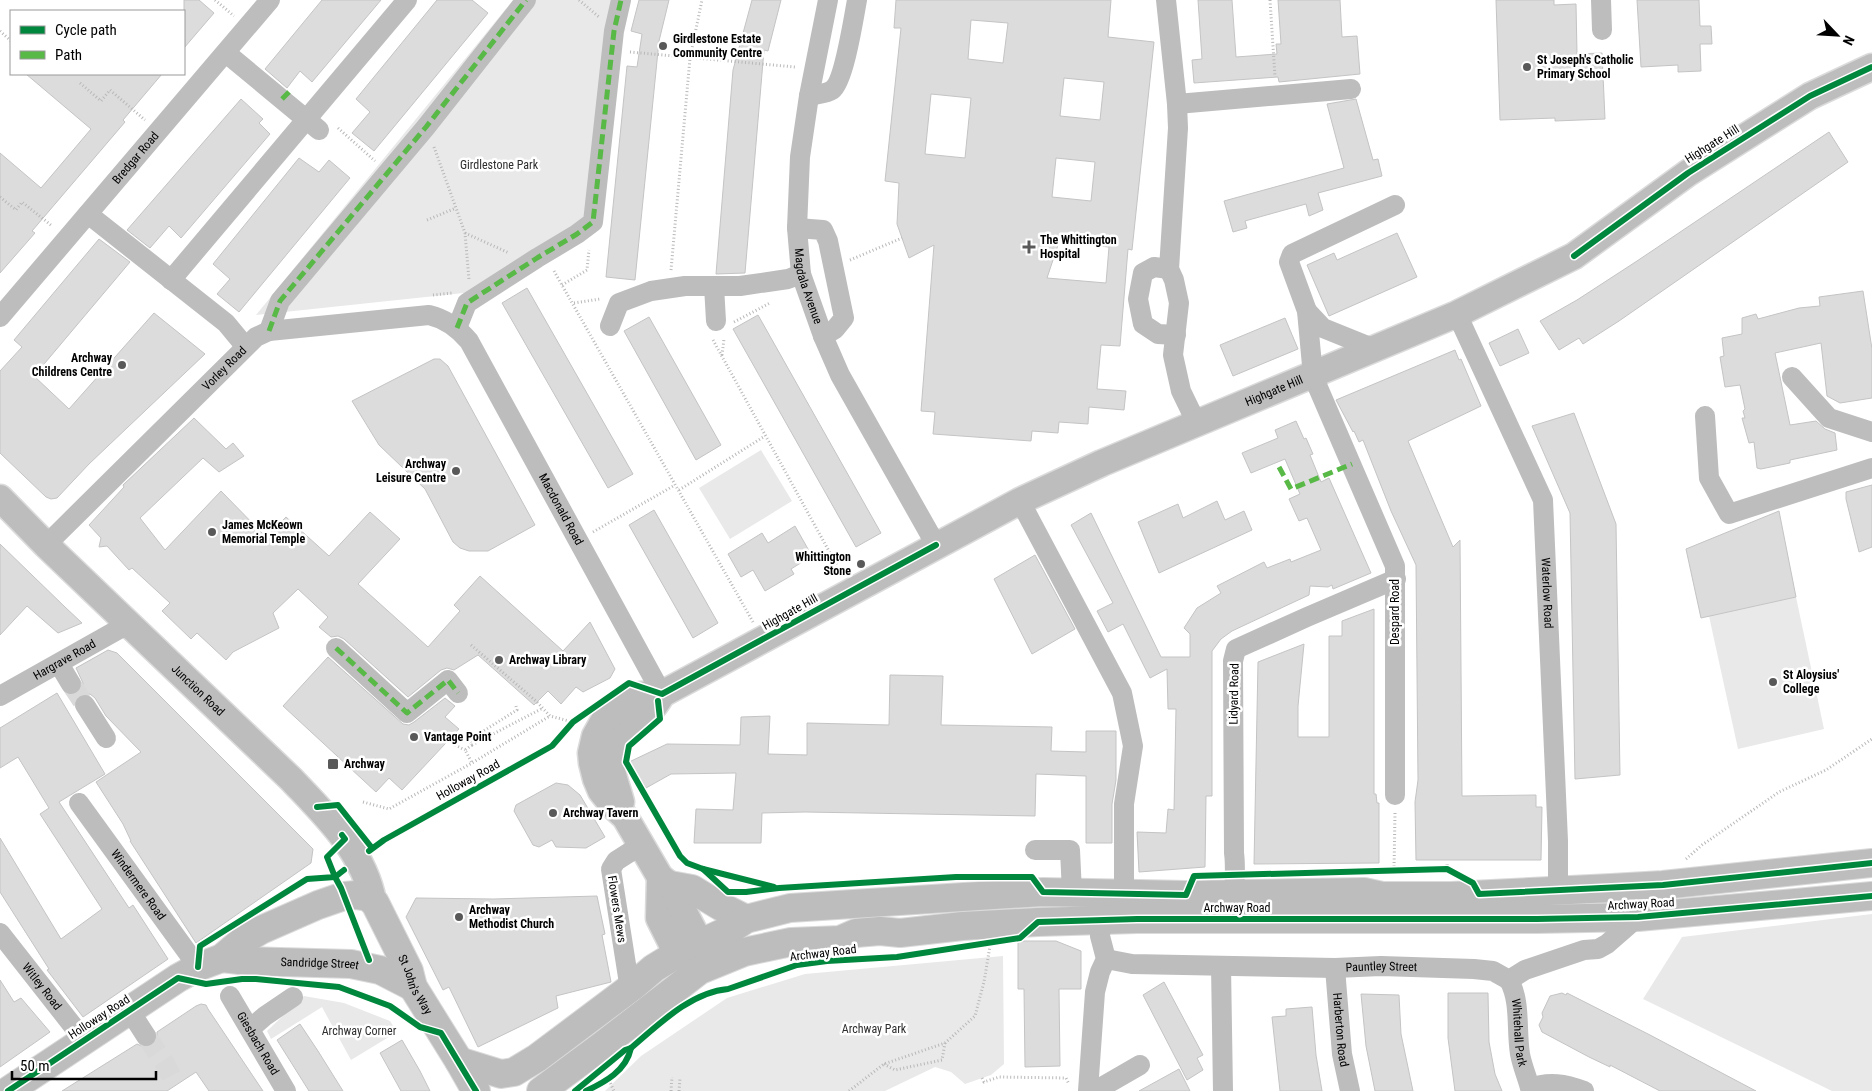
<svg xmlns="http://www.w3.org/2000/svg" width="1872" height="1091" font-family="'Roboto Condensed',sans-serif">
<style>
.green{fill:#e9e9e9}
.building{fill:#dcdcdc;stroke:#c4c4c4;fill-rule:evenodd}
.lines{fill:none;stroke-linecap:round;stroke-linejoin:round}
.minor-tunnel{stroke:#d9d9d9;stroke-width:20;stroke-dasharray:20 10;stroke-linecap:butt}
.major-casing{stroke:#dbdbdb;stroke-width:29}
.highway-casing{stroke:#dbdbdb;stroke-width:30}
.path{stroke:#b8b8b8;stroke-width:3;stroke-dasharray:1 2.5;stroke-linecap:butt}
.minor{stroke:#bdbdbd;stroke-width:20}
.major{stroke:#bdbdbd;stroke-width:26}
.highway{stroke:#bdbdbd;stroke-width:28}
.quiet{stroke:#58b947;stroke-width:5;stroke-dasharray:10 5;stroke-linecap:butt}
.cycleway-casing{stroke:#fff;stroke-width:9}
.cycleway{stroke:#00873e;stroke-width:6}
.poi-dot{fill:#595959;stroke:#fff;stroke-width:2}
.labels{text-anchor:middle;stroke-width:5;stroke-linejoin:round;paint-order:stroke}
.poi-label{font-size:12px;font-weight:bold;fill:#000;stroke:#fff;text-anchor:start}
.street-label{font-size:12px;fill:#000;stroke:#fff}
.park-label{font-size:12px;fill:#2e2e2e;stroke:#fff}
</style>
<rect width="100%" height="100%" fill="#fff"/>
<g class="green">
<polygon points="513,0 613,0 588,221 473,292 256,315"/>
<polygon points="761,450 792,501 730,539 699,488"/>
<polygon points="1796,597 1824,729 1738,749 1709,616"/>
<polygon points="1872,914 1872,1091 1832,1091 1643,999 1682,937"/>
<polygon points="1003,956 1004,1064 991,1075 965,1084 951,1072 935,1067 885,1091 605,1091 641,1056 727,998 805,974"/>
<polygon points="304,996 344,1003 390,1021 397,1032 351,1060 322,1007 271,1039 267,1031"/>
</g>
<g class="building">
<polygon points="184,0 199,0 214,13 184,48"/>
<polygon points="322,0 381,0 312,82 300,71 287,88 265,69"/>
<polygon points="437,0 472,0 488,13 374,151 352,133 370,112 356,99"/>
<polygon points="639,0 669,0 659,41 635,280 606,277 627,66 637,67 642,34 631,31"/>
<polygon points="752,0 781,0 768,51 764,50 745,273 716,274 733,70"/>
<path d="M 896,0 L 1111,0 L 1108,37 L 1154,42 L 1132,250 L 1128,249 L 1120,346 L 1101,345 L 1097,389 L 1126,391 L 1124,410 L 1089,407 L 1088,424 L 1059,422 L 1058,433 L 1032,431 L 1031,441 L 933,434 L 935,412 L 921,411 L 934,245 L 909,258 L 897,224 L 899,183 L 885,181 L 901,28 L 894,28 ZM 971,20 L 1008,23 L 1003,63 L 968,59 ZM 1064,78 L 1104,82 L 1100,120 L 1060,116 ZM 931,94 L 971,98 L 965,158 L 925,154 ZM 1056,158 L 1095,162 L 1091,201 L 1052,197 ZM 1059,242 L 1109,247 L 1106,283 L 1047,278 Z"/>
<polygon points="1198,0 1232,0 1236,57 1277,54 1276,44 1281,44 1278,0 1340,0 1342,37 1357,36 1360,74 1279,82 1278,77 1194,83 1192,60 1202,59"/>
<polygon points="1496,0 1554,0 1554,5 1576,4 1577,54 1602,53 1605,119 1555,121 1555,118 1500,120"/>
<polygon points="1637,0 1699,0 1700,26 1711,26 1712,44 1700,44 1701,71 1678,72 1678,65 1641,67"/>
<polygon points="26,74 162,74 123,120 125,122 32,231 35,233 0,273 0,153 41,188 91,129"/>
<polygon points="241,99 263,119 259,123 270,134 181,238 169,226 150,248 127,230"/>
<polygon points="1356,99 1373,160 1378,159 1382,176 1318,193 1323,210 1309,216 1306,204 1245,221 1247,228 1233,232 1224,201 1344,168 1327,104"/>
<polygon points="1829,132 1848,162 1619,321 1583,344 1579,338 1559,350 1540,321 1577,300 1637,261"/>
<polygon points="299,158 319,172 329,160 350,178 239,312 217,294 230,279 213,264"/>
<polygon points="1397,233 1417,277 1329,316 1307,265 1334,253 1337,260"/>
<polygon points="99,239 130,262 34,376 69,409 154,313 205,354 89,464 57,498 51,499 46,497 0,453 0,371 22,347 14,340"/>
<polygon points="527,288 633,474 608,488 502,303"/>
<polygon points="1863,291 1872,349 1872,398 1840,403 1827,396 1821,343 1775,353 1790,425 1816,421 1825,429 1835,433 1837,450 1790,460 1790,463 1761,469 1757,468 1754,442 1749,443 1742,418 1745,418 1743,411 1745,409 1740,385 1725,387 1720,357 1724,356 1722,338 1742,334 1742,318 1756,314 1758,319 1799,308 1820,306 1819,297"/>
<polygon points="758,315 881,533 856,547 733,329"/>
<polygon points="649,317 721,445 696,460 624,331"/>
<polygon points="1285,318 1298,349 1233,376 1220,345"/>
<polygon points="1518,329 1529,353 1500,366 1489,343"/>
<polygon points="1455,350 1459,360 1461,359 1481,406 1408,441 1453,547 1460,540 1462,796 1536,795 1536,807 1542,807 1541,860 1416,860 1415,802 1418,780 1416,565 1391,511 1363,440 1359,442 1354,431 1353,432 1336,400"/>
<polygon points="434,359 440,359 448,366 535,525 488,551 469,551 460,548 453,542 425,489 379,445 352,401"/>
<polygon points="1574,413 1616,524 1620,775 1575,779 1570,513 1532,426"/>
<polygon points="194,418 226,449 233,443 244,456 219,472 203,458 140,518 165,550 221,491 266,537 286,517 329,556 370,512 400,539 358,584 428,647 460,611 454,605 480,576 563,651 590,622 615,669 610,678 583,692 576,687 561,704 548,691 534,705 478,655 454,670 447,668 441,670 408,697 344,639 338,636 331,637 319,627 328,617 298,589 273,613 279,628 233,652 226,660 197,633 191,639 162,611 170,603 132,568 129,570 107,546 99,547 101,538 89,525 124,487 123,485"/>
<polygon points="1296,421 1304,439 1306,438 1313,454 1310,455 1321,482 1329,478 1371,573 1333,589 1332,585 1328,587 1310,586 1309,595 1232,631 1221,639 1212,651 1212,796 1206,796 1205,867 1139,872 1137,832 1166,833 1168,809 1174,810 1176,709 1168,709 1167,669 1150,678 1123,624 1108,632 1097,611 1113,603 1071,525 1091,513 1161,657 1190,657 1190,634 1184,628 1197,608 1221,593 1217,586 1264,562 1267,568 1290,559 1291,562 1321,550 1307,518 1299,521 1289,499 1300,494 1285,459 1251,473 1242,453 1278,438 1275,430"/>
<polygon points="1872,485 1872,547 1859,552 1846,499 1846,492"/>
<polygon points="1217,501 1225,520 1244,511 1252,530 1159,573 1138,522 1178,504 1183,518"/>
<polygon points="654,510 718,623 693,638 629,525"/>
<polygon points="1779,511 1796,597 1701,618 1686,549"/>
<polygon points="795,526 812,556 791,569 794,574 765,591 753,570 741,577 728,554 762,533 768,543"/>
<polygon points="0,544 65,607 82,623 58,633 27,606 0,635"/>
<polygon points="1035,555 1075,629 1032,654 994,579"/>
<polygon points="1374,609 1374,794 1376,794 1377,803 1379,803 1379,863 1254,864 1258,662 1304,644 1298,706 1298,737 1329,737 1329,636 1342,636 1342,621"/>
<polygon points="108,650 117,653 313,849 311,863 196,943 130,841 131,841 123,824 96,782 141,752 106,716 95,698 90,694 78,693 82,689 83,683 76,668"/>
<polygon points="328,657 403,724 409,725 414,722 445,698 455,706 445,717 459,729 402,790 389,778 376,792 283,706"/>
<polygon points="890,675 943,676 941,725 1052,727 1051,751 1086,752 1086,731 1116,731 1116,780 1112,804 1112,843 1086,843 1086,776 1036,774 1035,816 805,812 762,813 761,843 694,843 696,809 733,810 736,773 671,774 646,788 629,762 667,744 740,745 741,717 770,716 768,754 807,755 807,723 889,725"/>
<polygon points="57,693 105,774 59,802 129,908 133,905 168,959 83,1017 47,970 49,969 0,892 0,838 61,939 102,909 40,814 49,808 18,757 0,768 0,728"/>
<polygon points="556,783 568,785 580,795 605,837 586,848 556,847 552,840 539,847 533,845 514,811 516,805"/>
<polygon points="597,896 605,934 602,935 611,982 556,996 558,1008 478,1047 449,987 443,990 406,917 416,898 493,899"/>
<polygon points="1018,941 1056,941 1081,951 1081,989 1059,989 1060,1066 1025,1067 1024,989 1018,989"/>
<polygon points="0,980 14,1002 21,998 50,1032 0,1067"/>
<polygon points="1164,982 1203,1055 1197,1058 1203,1070 1187,1080 1143,995"/>
<polygon points="1448,993 1488,993 1489,1042 1495,1074 1502,1091 1455,1091 1448,1038"/>
<polygon points="1562,993 1566,995 1567,993 1650,1035 1756,1091 1660,1091 1610,1065 1610,1067 1589,1057 1542,1032 1539,1025 1543,1017 1542,1013 1550,996"/>
<polygon points="1361,994 1399,995 1401,1034 1413,1091 1375,1091 1366,1046"/>
<polygon points="201,1004 206,1005 208,1009 263,1091 209,1091 196,1072 167,1091 62,1091 137,1044 146,1048 152,1046 157,1041 157,1032 196,1006"/>
<polygon points="1312,1007 1316,1055 1322,1091 1280,1091 1272,1017 1286,1016 1286,1009"/>
<polygon points="300,1024 318,1051 343,1091 309,1091 277,1040"/>
<polygon points="402,1040 420,1071 430,1091 401,1091 380,1053"/>
<polygon points="1179,1069 1190,1091 1139,1091"/>
</g>
<g class="lines">
<g class="minor-tunnel">
<polyline points="71,684 85,705"/>
<polyline points="146,1036 164,1062 171,1076"/>
</g>
<defs>
<g id="major">
<path id="s12" d="M 0,498 L 46,545 L 291,779 C 324,814 364,851 373,901"/>
<path d="M 621,802 C 618,790 613,779 612,768 C 608,740 630,729 648,713 C 654,707 658,701 662,694"/>
<polyline points="660,877 659,918 677,954 696,967"/>
<path id="s13" d="M 700,964 L 700,943 L 670,885 L 660,877 L 625,817 L 613,806 L 601,791 L 596,779 L 592,763 L 591,753 L 595,736 L 604,720 L 616,710 L 640,695 L 662,694 L 1020,501 L 1102,463 L 1457,314 L 1574,256 L 1688,173 L 1810,96 L 1872,67"/>
</g>
<g id="highway">
<polyline points="670,885 692,889 720,906 746,919"/>
<path id="s14" d="M 222,958 L 248,961 L 351,964 L 380,970 L 413,987"/>
<polyline points="459,1061 501,1074 514,1072 537,1058 633,986 654,968 677,954 731,929 746,919 790,908 1043,892 1186,895 1364,892 1382,896 1451,896 1611,888 1663,885 1872,863"/>
<path id="s15" d="M 8,1091 L 178,978 L 198,967 L 222,958 L 241,942 L 261,930 L 318,905 L 344,896 L 356,895 L 368,897 L 375,903 L 409,971 L 413,987 L 459,1061 L 476,1091"/>
<polyline points="541,1091 603,1045 700,970 744,952 791,942 840,940 856,933 880,931 900,933 963,926 1038,922 1137,919 1537,919 1638,917 1872,896"/>
</g>
</defs>
<use href="#major" class="major-casing"/>
<use href="#highway" class="highway-casing"/>
<g class="path">
<polyline points="215,0 234,16"/>
<polyline points="579,0 599,17"/>
<polyline points="1270,0 1275,77"/>
<polyline points="0,31 11,41"/>
<polyline points="630,52 795,67"/>
<polyline points="80,83 101,101 110,90 145,120"/>
<polyline points="338,128 375,161"/>
<polyline points="434,147 465,233 469,280"/>
<polyline points="0,197 16,210 22,202 52,226"/>
<polyline points="427,220 456,208"/>
<polyline points="465,233 509,253"/>
<polyline points="850,260 902,238"/>
<polyline points="671,270 690,58 702,0"/>
<polyline points="554,271 753,622"/>
<polyline points="562,285 587,270 589,250"/>
<polyline points="433,295 452,293"/>
<polyline points="574,303 600,299"/>
<polyline points="734,322 770,303"/>
<polyline points="713,340 841,573"/>
<polyline points="722,355 724,339"/>
<polyline points="679,490 765,436"/>
<polyline points="593,532 675,485"/>
<polyline points="471,645 537,702 550,716 573,722"/>
<polyline points="516,706 517,710 469,740 472,745 543,708"/>
<polyline points="455,745 465,750"/>
<polyline points="472,745 465,750 472,763"/>
<polyline points="363,802 389,809 472,763 550,716"/>
<polyline points="1686,859 1702,845 1779,792 1826,770 1872,739"/>
<polyline points="1447,864 1447,867"/>
<polyline points="1394,870 1395,813"/>
<polyline points="884,1064 895,1070 942,1060 945,1043"/>
<polyline points="982,1078 984,1082 999,1077 1066,1078 1069,1084"/>
<polyline points="609,1080 614,1091"/>
<polyline points="671,1091 672,1077"/>
<polyline points="679,1091 680,1078"/>
<polyline points="849,1091 884,1064 945,1043 975,1016 984,982 990,946"/>
</g>
<g class="minor">
<path id="s1" d="M 828,0 L 809,96 L 800,157 L 797,228 L 801,274 L 823,336 L 840,375 L 936,545"/>
<polyline points="1166,0 1177,104 1178,128 1169,269 1174,280 1179,303 1173,355 1181,391 1197,424"/>
<polyline points="1601,0 1602,30"/>
<polyline points="226,53 319,130"/>
<path d="M 809,96 C 816,94 826,94 832,90 C 844,82 854,16 857,0"/>
<polyline points="1177,104 1351,89"/>
<polyline points="88,214 226,323 245,346"/>
<polyline points="797,228 823,230 828,241 844,318 835,329 823,336"/>
<polyline points="1169,269 1154,267 1143,273 1138,299 1143,324 1158,334 1176,335"/>
<polyline points="171,280 407,0"/>
<polyline points="714,286 716,321"/>
<polyline points="1307,311 1323,328 1375,349"/>
<path id="s2" d="M 1457,314 L 1543,500 L 1558,841 L 1558,891"/>
<path id="s3" d="M 0,317 L 270,0"/>
<polyline points="610,326 619,303 651,291 685,286 740,286 788,279 801,274"/>
<polyline points="457,328 467,303 537,258 577,234 593,222 614,31 621,0"/>
<polyline points="269,331 280,301 426,127 526,0"/>
<polyline points="1792,377 1829,418 1872,432"/>
<polyline points="1705,416 1709,478 1729,514 1872,468"/>
<polyline points="1020,501 1122,693 1133,746 1124,804 1124,894"/>
<path id="s4" d="M 46,545 L 256,337 L 269,331 L 429,315 C 446,319 458,328 469,341 L 662,694"/>
<polyline points="336,648 407,713 448,680 458,693"/>
<polyline points="59,664 71,684"/>
<path id="s5" d="M 0,696 L 128,624"/>
<polyline points="85,705 106,738"/>
<polyline points="1395,795 1395,566 1313,376 1307,311 1289,262 1292,254 1395,205"/>
<path id="s6" d="M 79,803 L 198,967"/>
<polyline points="1035,850 1070,850 1072,893"/>
<path d="M 1235,893 C 1234,879 1236,867 1234,853 L 1233,661 L 1236,649 L 1307,617 L 1396,579"/>
<path id="s7" d="M 0,933 L 84,1040"/>
<path id="s8" d="M 1106,959 L 1132,964 L 1335,968 L 1381,966 L 1474,969 L 1493,971 L 1509,980 L 1525,970 L 1584,950 L 1598,949 L 1607,944 L 1638,917"/>
<polyline points="1221,966 1223,1091"/>
<path id="s9" d="M 1335,968 L 1342,1054 L 1350,1091"/>
<path id="s10" d="M 1509,980 C 1521,1002 1516,1029 1520,1054 C 1522,1065 1527,1077 1530,1088 C 1549,1081 1565,1084 1584,1091"/>
<polyline points="633,986 628,977 611,869 616,861 641,845"/>
<path id="s11" d="M 230,996 L 286,1091"/>
<polyline points="130,1011 146,1036"/>
<polyline points="250,1029 265,1016 293,997"/>
<polyline points="1088,1091 1095,992 1100,972 1106,959 1100,936 1101,921"/>
<polyline points="1095,1091 1140,1065"/>
</g>
<use href="#major" class="major"/>
<use href="#highway" class="highway"/>
<g class="quiet">
<polyline points="282,99 289,92"/>
<polyline points="457,328 467,303 537,258 577,234 593,222 614,31 621,0"/>
<polyline points="269,331 280,301 426,127 526,0"/>
<polyline points="1279,467 1291,489 1352,464"/>
<polyline points="336,648 407,713 448,680 458,693"/>
</g>
<defs>
<g id="cycleway">
<polyline points="1574,256 1688,173 1810,96 1872,67"/>
<polyline points="658,701 660,719 629,746 626,762 680,856 687,863 703,869 774,887"/>
<polyline points="317,807 338,805 372,848"/>
<polyline points="369,851 384,840 552,746 573,722 629,683 662,694 936,545"/>
<polyline points="703,869 728,892 746,892 779,888 956,877 1032,877 1043,892 1186,895 1194,876 1447,869 1473,883 1479,894 1663,885 1872,863"/>
<polyline points="344,870 335,877 341,888 369,960"/>
<polyline points="198,967 200,946 307,879 335,877 327,857 345,839 342,835"/>
<polyline points="8,1091 178,978 206,984 242,979 256,979 339,987 390,1006 420,1027 441,1033 476,1091"/>
<path d="M 575,1091 L 625,1050 L 631,1048 C 658,1025 691,992 728,989 L 797,965 L 827,961 L 897,957 L 1020,938 L 1038,922 L 1137,919 L 1537,919 L 1638,917 L 1872,896"/>
<path d="M 586,1091 C 605,1082 626,1071 631,1048"/>
</g>
</defs>
<use href="#cycleway" class="cycleway-casing"/>
<use href="#cycleway" class="cycleway"/>
</g>
<g class="poi-dot">
<circle cx="663" cy="46" r="5"/>
<circle cx="1527" cy="67" r="5"/>
<path d="M1026.5 239.5h5v5h5v5h-5v5h-5v-5h-5v-5h5z"/>
<circle cx="122" cy="365" r="5"/>
<circle cx="456" cy="471" r="5"/>
<circle cx="212" cy="532" r="5"/>
<circle cx="861" cy="564" r="5"/>
<circle cx="499" cy="660" r="5"/>
<circle cx="1773" cy="682" r="5"/>
<circle cx="414" cy="737" r="5"/>
<rect x="327" y="758" width="12" height="12" rx="2.5"/>
<circle cx="553" cy="813" r="5"/>
<circle cx="459" cy="917" r="5"/>
</g>
<g class="labels">
<g class="poi-label">
<text x="673" y="43">Girdlestone Estate<tspan x="673" dy="14">Community Centre</tspan></text>
<text x="1537" y="64">St Joseph's Catholic<tspan x="1537" dy="14">Primary School</tspan></text>
<text x="1040" y="244">The Whittington<tspan x="1040" dy="14">Hospital</tspan></text>
<text x="112" y="362" text-anchor="end">Archway<tspan x="112" dy="14">Childrens Centre</tspan></text>
<text x="446" y="468" text-anchor="end">Archway<tspan x="446" dy="14">Leisure Centre</tspan></text>
<text x="222" y="529">James McKeown<tspan x="222" dy="14">Memorial Temple</tspan></text>
<text x="851" y="561" text-anchor="end">Whittington<tspan x="851" dy="14">Stone</tspan></text>
<text x="509" y="664">Archway Library</text>
<text x="1783" y="679">St Aloysius'<tspan x="1783" dy="14">College</tspan></text>
<text x="424" y="741">Vantage Point</text>
<text x="344" y="768">Archway</text>
<text x="563" y="817">Archway Tavern</text>
<text x="469" y="914">Archway<tspan x="469" dy="14">Methodist Church</tspan></text>
</g>
<g class="street-label">
<text transform="translate(1712 144) rotate(-32)" y="4">Highgate Hill</text>
<text dy="4" stroke="none"><textPath href="#s3" startOffset="209">Bredgar Road</textPath></text>
<text dy="4" stroke="none"><textPath href="#s1" startOffset="290">Magdala Avenue</textPath></text>
<text dy="4" stroke="none"><textPath href="#s4" startOffset="251">Vorley Road</textPath></text>
<text dy="4" stroke="none"><textPath href="#s13" startOffset="1029">Highgate Hill</textPath></text>
<text dy="4" stroke="none"><textPath href="#s4" startOffset="711">Macdonald Road</textPath></text>
<text dy="4" stroke="none"><textPath href="#s2" startOffset="298">Waterlow Road</textPath></text>
<text transform="translate(790 612) rotate(-29)" y="4">Highgate Hill</text>
<text transform="translate(1395 612) rotate(-90)" y="4">Despard Road</text>
<text dy="4" stroke="none"><textPath href="#s5" startOffset="74">Hargrave Road</textPath></text>
<text dy="4" stroke="none"><textPath href="#s12" startOffset="276">Junction Road</textPath></text>
<text transform="translate(1234 694) rotate(-89)" y="4">Lidyard Road</text>
<text transform="translate(468 780) rotate(-29)" y="4">Holloway Road</text>
<text dy="4" stroke="none"><textPath href="#s6" startOffset="101">Windermere Road</textPath></text>
<text transform="translate(1641 904) rotate(-3)" y="4">Archway Road</text>
<text x="1237" y="912">Archway Road</text>
<text transform="translate(617 909) rotate(81)" y="4">Flowers Mews</text>
<text transform="translate(823 953) rotate(-7)" y="4">Archway Road</text>
<text dy="4" stroke="none"><textPath href="#s14" startOffset="98">Sandridge Street</textPath></text>
<text dy="4" stroke="none"><textPath href="#s8" startOffset="276">Pauntley Street</textPath></text>
<text dy="4" stroke="none"><textPath href="#s15" startOffset="515">St John's Way</textPath></text>
<text dy="4" stroke="none"><textPath href="#s7" startOffset="68">Witley Road</textPath></text>
<text transform="translate(99 1017) rotate(-33)" y="4">Holloway Road</text>
<text dy="4" stroke="none"><textPath href="#s9" startOffset="62">Harberton Road</textPath></text>
<text dy="4" stroke="none"><textPath href="#s10" startOffset="54">Whitehall Park</textPath></text>
<text dy="4" stroke="none"><textPath href="#s11" startOffset="55">Giesbach Road</textPath></text>
</g>
<g class="park-label">
<text x="499" y="169">Girdlestone Park</text>
<text x="874" y="1033">Archway Park</text>
<text x="359" y="1035">Archway Corner</text>
</g>
</g>
<rect x="10" y="10" width="175" height="65" fill="#ffffff" stroke="#999999"/>
<rect x="20" y="26" width="25" height="8" fill="#00873e" stroke="#999999"/>
<text x="55" y="35" font-size="15" fill="#000000">Cycle path</text>
<rect x="20" y="51" width="25" height="8" fill="#58b947" stroke="#999999"/>
<text x="55" y="60" font-size="15" fill="#000000">Path</text>
<g transform="translate(1837 35) rotate(115)" stroke="#ffffff" stroke-width="4" paint-order="stroke">
<path d="M0-4L9 19L0 12L-9 19Z" fill="#000000"/>
<text y="-8" font-size="14" font-weight="bold" text-anchor="middle" fill="#000000">N</text>
</g>
<path d="M12 1071v8h144v-8" fill="none" stroke="#000000" stroke-width="2.5"/>
<text x="20" y="1071" font-size="15" fill="#000000" stroke="#ffffff" stroke-width="4" paint-order="stroke">50 m</text>
</svg>
